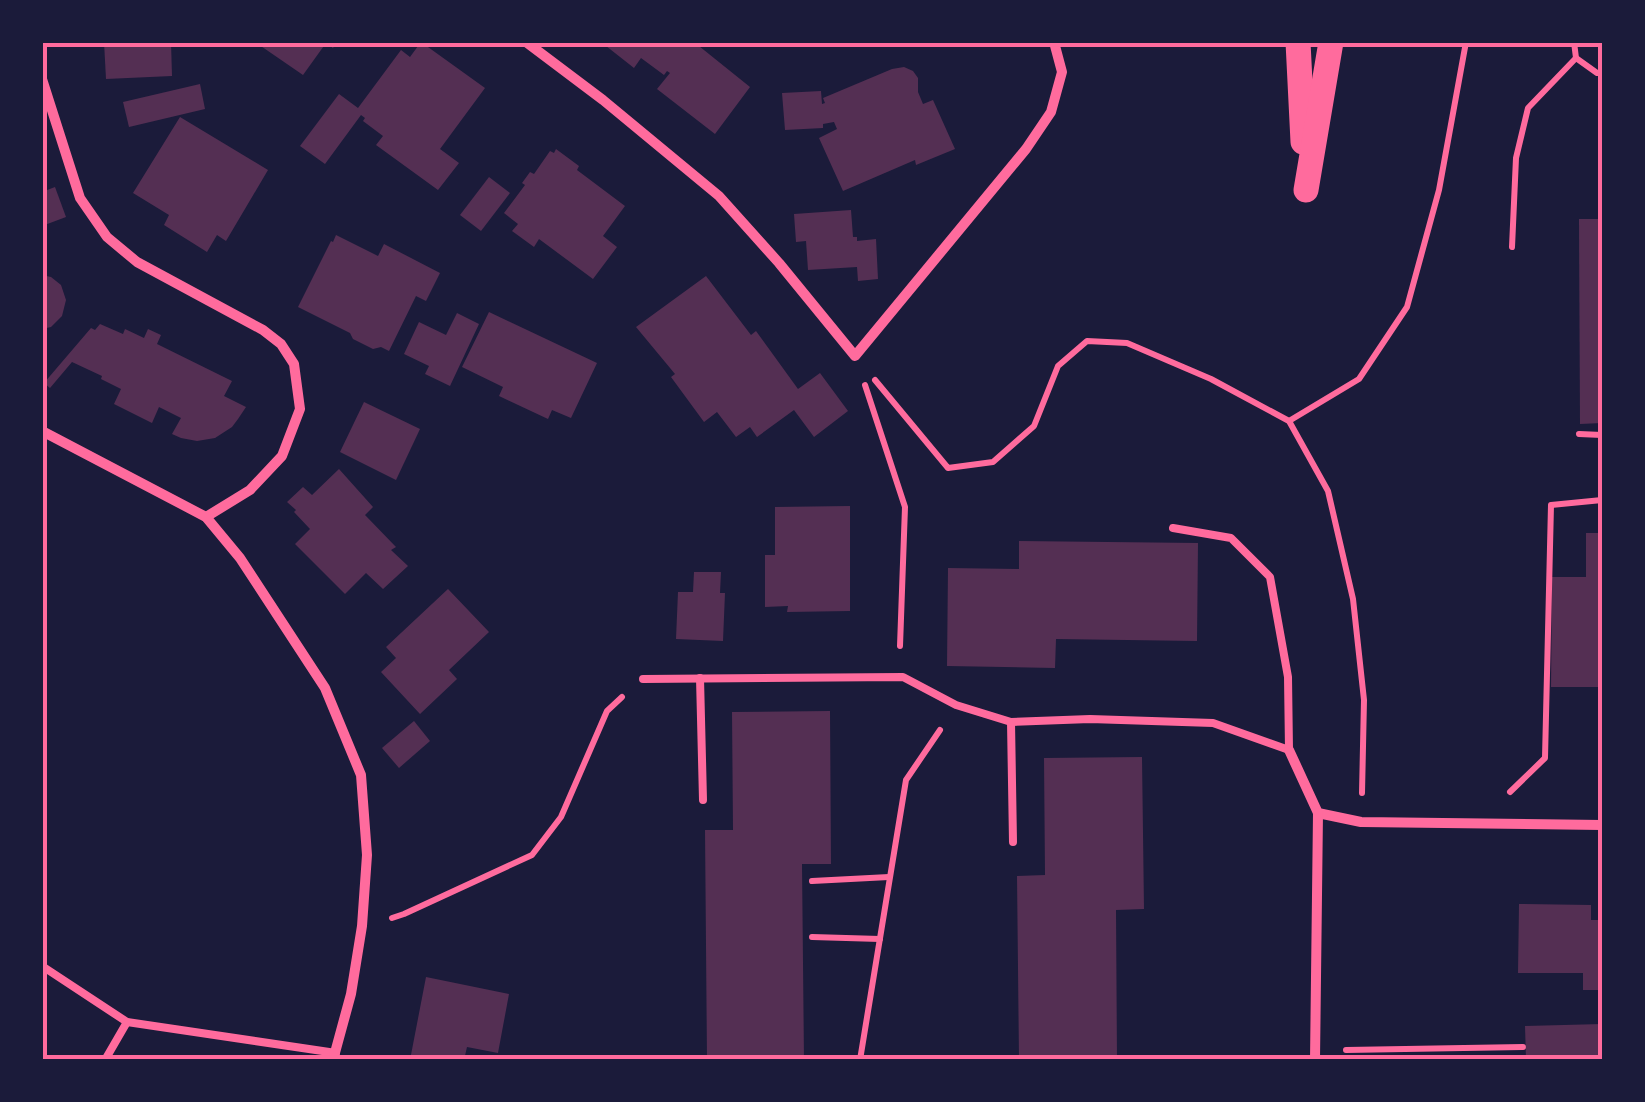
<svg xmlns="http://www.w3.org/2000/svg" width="1645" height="1102" font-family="'Fira Sans Condensed',sans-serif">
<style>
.building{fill:#542f53}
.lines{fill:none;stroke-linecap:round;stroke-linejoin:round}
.path{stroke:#ff6b9d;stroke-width:6}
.service{stroke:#ff6b9d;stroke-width:8}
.minor{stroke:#ff6b9d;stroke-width:10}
.primary{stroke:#ff6b9d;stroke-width:25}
.neatline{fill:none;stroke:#ff6b9d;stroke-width:4}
</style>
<rect width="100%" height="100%" fill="#1b1b3a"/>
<g class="building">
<polygon points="104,42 171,42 172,76 106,79"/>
<polygon points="255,42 337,42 333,48 326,43 303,75"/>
<polygon points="421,42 485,88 440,149 459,163 438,190 376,145 383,136 363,121 365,118 361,115 325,164 300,146 339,94 358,108 401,50 410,57"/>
<polygon points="601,42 694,42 750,87 715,134 657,89 670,73 667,71 664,75 641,58 634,68"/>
<polygon points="904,67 913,71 918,78 918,92 923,104 933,100 955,149 916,165 915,160 843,191 819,138 837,129 834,122 823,124 823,128 785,130 782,93 821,91 822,104 825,103 823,98 892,69"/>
<polygon points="200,84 205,109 129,127 123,102"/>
<polygon points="180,117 268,170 226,241 217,235 207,252 164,225 169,215 133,193"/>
<polygon points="556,149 579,166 577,170 625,206 603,236 617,247 593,279 539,239 534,247 512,231 518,224 504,213 525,185 522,183 530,172 534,174 550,151 554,153"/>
<polygon points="489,177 510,193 481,231 460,215"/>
<polygon points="55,187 66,217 42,226 42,192"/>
<polygon points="851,210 853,237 857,237 857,241 876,239 878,279 858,281 857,267 808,270 806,241 796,242 794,214"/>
<polygon points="1579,219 1602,219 1602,423 1580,424"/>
<polygon points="336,235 378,256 384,244 440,273 426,301 416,296 389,351 381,347 373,349 353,339 350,333 298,307 331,241 333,242"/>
<polygon points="42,275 51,277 61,285 66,300 62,316 51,327 42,329"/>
<polygon points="706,276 751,335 756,331 798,389 820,373 848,411 814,437 794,410 757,437 750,427 736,437 717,412 704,422 671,377 675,374 636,327"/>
<polygon points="489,312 597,363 571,418 552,410 548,419 499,396 503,387 462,367"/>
<polygon points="457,313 479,324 450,386 425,374 429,366 404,354 419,322 446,335"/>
<polygon points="100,324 123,334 125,329 144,338 148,329 161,335 157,344 232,381 224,396 246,407 238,419 232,427 215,438 197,441 181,438 172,434 181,418 159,407 152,423 114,404 121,389 101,379 102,376 72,362 50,388 44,383 91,328 95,330"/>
<polygon points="364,402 420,429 396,480 340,452"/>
<polygon points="339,469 373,507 365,515 396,547 391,550 408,566 383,589 366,573 345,594 295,544 310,529 294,512 296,510 287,502 303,487 312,495"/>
<polygon points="850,506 850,611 787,612 788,606 765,607 765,555 775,555 775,507"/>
<polygon points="1586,533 1602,533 1602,687 1551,687 1552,577 1586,577"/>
<polygon points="1019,541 1198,543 1197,641 1056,639 1055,668 947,666 948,568 1019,569"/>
<polygon points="694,572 721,572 720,593 725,593 723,641 676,639 678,592 693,592"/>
<polygon points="448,589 489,632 449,670 457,679 420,714 381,672 396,658 386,647"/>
<polygon points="830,711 831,864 802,864 804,1060 707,1060 705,830 733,830 732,712"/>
<polygon points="414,721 430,741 399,768 382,748"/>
<polygon points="1142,757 1144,909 1116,910 1117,1060 1019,1060 1017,876 1045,875 1044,758"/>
<polygon points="1519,904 1591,905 1591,920 1602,920 1602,990 1583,990 1583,973 1518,973"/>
<polygon points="426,977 509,994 498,1053 467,1047 464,1060 410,1060"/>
<polygon points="1602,1024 1602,1060 1526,1060 1525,1026"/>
</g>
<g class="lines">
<g class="path">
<polyline points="1574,42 1576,58 1597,73 1602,73"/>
<polyline points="1512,247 1516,158 1528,108 1576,58"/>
<polyline points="875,380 948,468 993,462 1034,426 1058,366 1087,341 1127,343 1211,379 1289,421 1328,491 1353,599 1364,700 1362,793"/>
<polyline points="865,385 905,507 900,646"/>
<polyline points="1289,421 1359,379 1407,307 1439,190 1466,42"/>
<polyline points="1579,434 1602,435"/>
<polyline points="1510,792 1545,758 1551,505 1602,500"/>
<polyline points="812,881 889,877"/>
<polyline points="392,918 404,914 532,855 561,817 607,711 622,697"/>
<polyline points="812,937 880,939"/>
<polyline points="1346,1050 1523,1047"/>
<polyline points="860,1060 906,780 940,730"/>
</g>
<g class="service">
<polyline points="700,678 703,800"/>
<polyline points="643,679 903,677 956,705 1011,722 1090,719 1213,723 1289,750 1288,677 1270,577 1231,538 1173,528"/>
<polyline points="1011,722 1013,842"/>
<polyline points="42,966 127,1022 336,1053"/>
<polyline points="105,1060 127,1022"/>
</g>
<g class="minor">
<polyline points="526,42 603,100 719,196 779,263 855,356 1026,149 1051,112 1062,72 1054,42"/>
<polyline points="42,79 80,198 107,237 137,262 263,330 281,344 294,364 300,409 282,456 250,490 206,517"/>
<polyline points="42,431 206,517 240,558 325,688 361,775 367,855 362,926 351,994 333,1060"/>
<polyline points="1289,750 1318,813 1361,822 1602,825"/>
<polyline points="1315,1060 1318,813"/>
</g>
<g class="primary">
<polyline points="1298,42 1303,142"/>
<polyline points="1306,190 1331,42"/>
</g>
</g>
<rect width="1645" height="1102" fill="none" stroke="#1b1b3a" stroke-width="90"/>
<rect x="45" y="45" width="1555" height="1012" class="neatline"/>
</svg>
